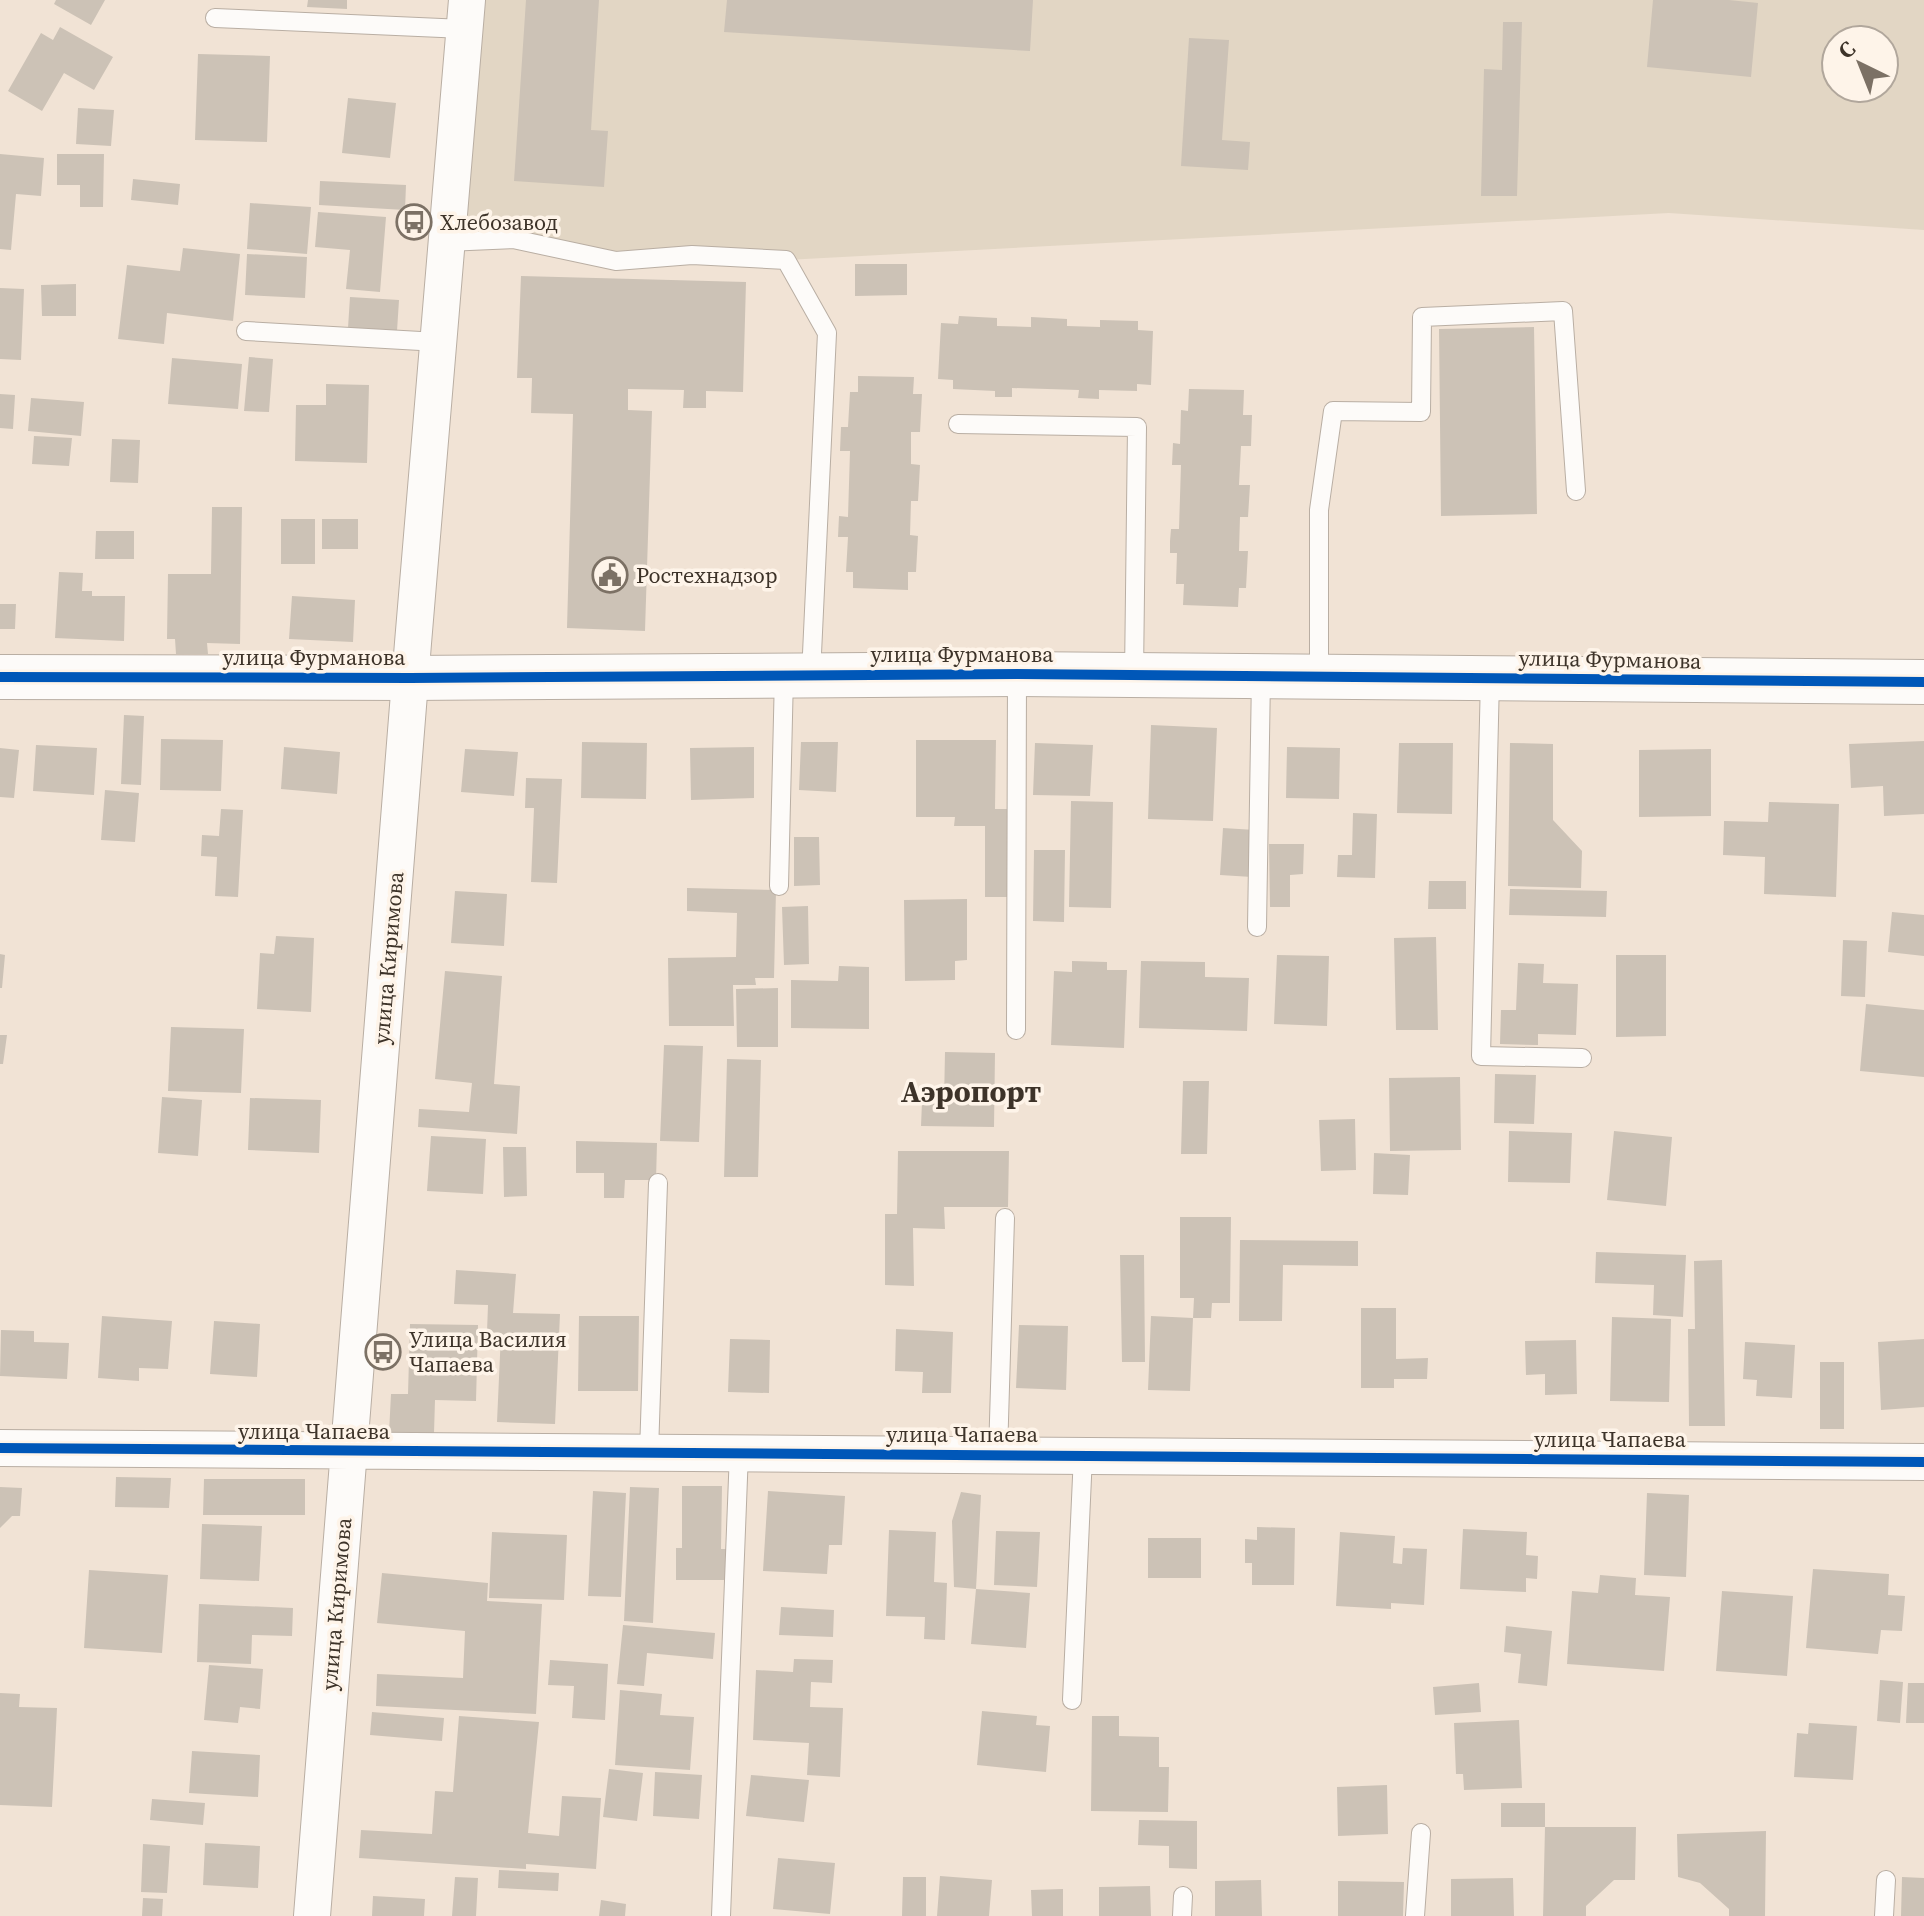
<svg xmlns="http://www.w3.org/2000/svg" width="1924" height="1916" viewBox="0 0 1924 1916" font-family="'Source Serif 4',serif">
	<rect width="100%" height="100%" fill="#f1e3d5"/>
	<path fill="#e2d6c4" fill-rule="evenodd" d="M 467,0 L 1924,0 L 1924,230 L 1669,213 L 786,260 L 616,261 L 513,239 L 446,242 ZM 1836,40 L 1884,40 L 1884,88 L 1836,88 Z"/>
	<path fill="#ccc2b6" d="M 56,0 L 105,0 L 91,25 L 54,4 Z
		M 308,0 L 347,0 L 347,9 L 307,7 Z
		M 526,0 L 599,0 L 591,130 L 608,131 L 604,187 L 514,181 Z
		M 727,0 L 1033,0 L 1030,51 L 724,32 Z
		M 1653,0 L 1729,0 L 1758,3 L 1751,77 L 1647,67 Z
		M 1503,22 L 1522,22 L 1517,196 L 1481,196 L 1484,69 L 1502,70 Z
		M 60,27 L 113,57 L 94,90 L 64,73 L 42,111 L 8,91 L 41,33 L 53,40 Z
		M 1189,38 L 1229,40 L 1222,140 L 1250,142 L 1248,170 L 1181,166 Z
		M 198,54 L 270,56 L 267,142 L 195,140 Z
		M 348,98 L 396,103 L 390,158 L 342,153 Z
		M 78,108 L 114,110 L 111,146 L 76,144 Z
		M 0,154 L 44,158 L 41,196 L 16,194 L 11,250 L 0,249 Z
		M 57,154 L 104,154 L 103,207 L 80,207 L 80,185 L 57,185 Z
		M 133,179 L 180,184 L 178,205 L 131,200 Z
		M 320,181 L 406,185 L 405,210 L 319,205 Z
		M 250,203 L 311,207 L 307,254 L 247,249 Z
		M 318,212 L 386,217 L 380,292 L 346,289 L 350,250 L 315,247 Z
		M 183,248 L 240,254 L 233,321 L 167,313 L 164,344 L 118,339 L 127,265 L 180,271 Z
		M 247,254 L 307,257 L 305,298 L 245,295 Z
		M 855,264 L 907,264 L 907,295 L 855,296 Z
		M 521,276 L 746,282 L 743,392 L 706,391 L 706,408 L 683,408 L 684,390 L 628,389 L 628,410 L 652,411 L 645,631 L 567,628 L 573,414 L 531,413 L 532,378 L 517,378 Z
		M 76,284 L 76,316 L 42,316 L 41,285 Z
		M 0,288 L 24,289 L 21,360 L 0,359 Z
		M 350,297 L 399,300 L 397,331 L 348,328 Z
		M 959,316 L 997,318 L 997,326 L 1031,327 L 1031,317 L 1067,319 L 1067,326 L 1100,327 L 1100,320 L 1138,321 L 1138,330 L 1153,331 L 1151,385 L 1137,384 L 1137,391 L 1099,390 L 1099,399 L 1078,398 L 1079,390 L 1012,388 L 1012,397 L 995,397 L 995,391 L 953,389 L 953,380 L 938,379 L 941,323 L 958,324 Z
		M 1534,327 L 1537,514 L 1441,516 L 1439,329 Z
		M 249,357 L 273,359 L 269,412 L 244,411 Z
		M 172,358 L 242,364 L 238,409 L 168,404 Z
		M 858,376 L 914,377 L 913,394 L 922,394 L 920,432 L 911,432 L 911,464 L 920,465 L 918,501 L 911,501 L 910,535 L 918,536 L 916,572 L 908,572 L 908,590 L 853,588 L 853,572 L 846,572 L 848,537 L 838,537 L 839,516 L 848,517 L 850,451 L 840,451 L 841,427 L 848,427 L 850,392 L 858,392 Z
		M 326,384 L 369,385 L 367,463 L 295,461 L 296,405 L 326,405 Z
		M 1189,389 L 1244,390 L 1243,415 L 1252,415 L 1251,446 L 1241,446 L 1239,485 L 1250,485 L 1248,517 L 1240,517 L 1239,551 L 1248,551 L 1246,588 L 1239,588 L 1238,607 L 1183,605 L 1184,584 L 1176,584 L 1177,553 L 1170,553 L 1170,541 L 1171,529 L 1179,529 L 1181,465 L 1172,465 L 1173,443 L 1180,444 L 1181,410 L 1188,411 Z
		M 0,394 L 15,395 L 13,429 L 0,428 Z
		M 31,398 L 84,402 L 81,436 L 28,431 Z
		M 34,436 L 72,438 L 69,466 L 32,464 Z
		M 112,439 L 140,440 L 138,483 L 110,482 Z
		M 212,507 L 242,507 L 240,644 L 207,643 L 208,654 L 176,654 L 175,639 L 167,639 L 168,574 L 211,574 Z
		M 281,519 L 315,519 L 315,564 L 281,564 Z
		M 322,519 L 358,519 L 358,549 L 322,549 Z
		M 96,531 L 134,531 L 134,559 L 95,559 Z
		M 59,572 L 83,573 L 82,591 L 92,591 L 92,596 L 125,596 L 124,641 L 55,638 Z
		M 292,596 L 355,600 L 353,642 L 289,639 Z
		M 0,604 L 16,604 L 15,629 L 0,629 Z
		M 124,715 L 144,716 L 141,785 L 121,784 Z
		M 1151,725 L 1217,728 L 1213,821 L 1148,819 Z
		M 161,739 L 223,740 L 221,791 L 160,790 Z
		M 916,740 L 996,740 L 995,809 L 1012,809 L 1011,897 L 985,897 L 985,826 L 954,826 L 955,817 L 916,817 Z
		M 1924,741 L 1924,814 L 1884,816 L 1883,786 L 1851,788 L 1849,744 Z
		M 582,742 L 647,743 L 646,799 L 581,798 Z
		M 801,742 L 838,742 L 836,792 L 799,790 Z
		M 1035,743 L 1093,745 L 1090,796 L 1033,795 Z
		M 1399,743 L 1453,743 L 1452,814 L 1397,813 Z
		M 1510,743 L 1553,744 L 1553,820 L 1582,851 L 1581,888 L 1508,886 Z
		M 36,745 L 97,748 L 94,795 L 33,791 Z
		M 284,747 L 340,752 L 337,794 L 281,789 Z
		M 754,747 L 754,798 L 691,800 L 690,748 Z
		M 1287,747 L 1340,748 L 1339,799 L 1286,798 Z
		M 0,748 L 19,750 L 14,798 L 0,797 Z
		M 465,749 L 518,752 L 514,796 L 461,792 Z
		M 1711,749 L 1711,816 L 1639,817 L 1639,750 Z
		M 526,778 L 562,779 L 557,883 L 531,882 L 534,808 L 525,808 Z
		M 105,790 L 139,793 L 135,842 L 101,840 Z
		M 1071,801 L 1113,802 L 1111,908 L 1069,907 Z
		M 1769,802 L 1839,804 L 1836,897 L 1764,894 L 1765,857 L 1723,855 L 1724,821 L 1768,822 Z
		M 221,809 L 243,810 L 238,897 L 215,896 L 217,857 L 201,856 L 202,835 L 219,836 Z
		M 1353,813 L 1377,814 L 1375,878 L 1337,877 L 1338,855 L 1352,855 Z
		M 1223,828 L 1255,830 L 1252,877 L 1220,875 Z
		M 794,837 L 819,837 L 820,885 L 794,886 Z
		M 1269,844 L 1304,844 L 1303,874 L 1290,875 L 1290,907 L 1270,907 Z
		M 1034,850 L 1065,850 L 1064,922 L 1033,921 Z
		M 1429,881 L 1466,881 L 1466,909 L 1428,909 Z
		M 687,888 L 776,890 L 774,978 L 755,978 L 756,985 L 733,985 L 734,1026 L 669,1026 L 668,958 L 736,957 L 737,913 L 687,911 Z
		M 1510,889 L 1607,891 L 1606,917 L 1509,915 Z
		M 455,891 L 507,894 L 504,946 L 451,943 Z
		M 967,899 L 967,960 L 955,961 L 955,980 L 905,981 L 904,900 Z
		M 808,906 L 809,964 L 784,965 L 782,907 Z
		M 1892,912 L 1924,915 L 1924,956 L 1888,952 Z
		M 276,936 L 314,938 L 311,1012 L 257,1009 L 260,953 L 274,954 Z
		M 1436,937 L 1438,1030 L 1396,1030 L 1394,938 Z
		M 1843,940 L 1867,941 L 1865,997 L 1841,996 Z
		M 0,954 L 5,955 L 2,988 L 0,988 Z
		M 1277,955 L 1329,956 L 1327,1026 L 1274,1024 Z
		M 1616,955 L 1666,955 L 1666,1036 L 1616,1037 Z
		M 1072,961 L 1107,962 L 1107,970 L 1127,970 L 1124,1048 L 1051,1045 L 1054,971 L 1072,972 Z
		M 1141,961 L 1205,962 L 1205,977 L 1249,978 L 1247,1031 L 1139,1028 Z
		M 1518,963 L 1544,964 L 1543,983 L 1578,984 L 1576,1035 L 1538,1034 L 1538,1045 L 1500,1044 L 1501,1010 L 1516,1010 Z
		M 839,966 L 869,967 L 869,1029 L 791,1028 L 791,980 L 838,981 Z
		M 445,971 L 502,976 L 494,1084 L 520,1086 L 517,1134 L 418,1127 L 419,1109 L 469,1112 L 472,1083 L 435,1079 Z
		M 778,988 L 778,1047 L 737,1047 L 736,989 Z
		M 1866,1004 L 1924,1010 L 1924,1077 L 1860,1071 Z
		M 171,1027 L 244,1029 L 241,1093 L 168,1091 Z
		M 0,1035 L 7,1035 L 3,1064 L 0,1064 Z
		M 664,1045 L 703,1046 L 699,1142 L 660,1141 Z
		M 945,1052 L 995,1053 L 994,1127 L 921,1126 L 922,1102 L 944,1102 Z
		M 727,1059 L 761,1060 L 758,1177 L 724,1177 Z
		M 1495,1074 L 1536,1075 L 1534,1124 L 1494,1123 Z
		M 1460,1077 L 1461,1150 L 1390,1151 L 1389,1078 Z
		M 1183,1081 L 1209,1081 L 1207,1154 L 1181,1154 Z
		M 162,1097 L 202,1100 L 198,1156 L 158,1153 Z
		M 250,1098 L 321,1100 L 319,1153 L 248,1150 Z
		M 1355,1119 L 1356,1170 L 1321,1171 L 1319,1120 Z
		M 1509,1131 L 1572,1133 L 1570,1183 L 1508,1182 Z
		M 1614,1131 L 1672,1137 L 1666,1206 L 1607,1200 Z
		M 431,1136 L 486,1139 L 483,1194 L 427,1191 Z
		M 576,1141 L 657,1143 L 656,1180 L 625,1180 L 624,1198 L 604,1198 L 604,1173 L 576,1173 Z
		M 503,1147 L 526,1147 L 527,1196 L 504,1197 Z
		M 898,1151 L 1009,1151 L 1008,1207 L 944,1207 L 945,1229 L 913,1228 L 914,1286 L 885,1285 L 885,1214 L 897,1214 Z
		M 1374,1153 L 1410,1155 L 1408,1195 L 1373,1194 Z
		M 1180,1217 L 1231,1217 L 1230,1303 L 1212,1303 L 1211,1318 L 1193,1318 L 1190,1391 L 1148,1390 L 1151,1316 L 1193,1318 L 1194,1298 L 1180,1298 Z
		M 1240,1240 L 1358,1241 L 1358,1266 L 1283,1265 L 1282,1321 L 1239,1321 Z
		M 1596,1252 L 1686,1255 L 1683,1317 L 1653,1315 L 1654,1285 L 1595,1283 Z
		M 1120,1255 L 1144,1255 L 1145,1362 L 1122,1362 Z
		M 1722,1260 L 1725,1426 L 1689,1426 L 1688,1329 L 1695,1329 L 1694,1261 Z
		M 456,1270 L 516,1274 L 513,1313 L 560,1314 L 555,1424 L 497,1422 L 501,1333 L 487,1332 L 488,1305 L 454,1304 Z
		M 1361,1308 L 1396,1308 L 1396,1359 L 1428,1358 L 1427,1379 L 1394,1379 L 1394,1388 L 1361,1388 Z
		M 102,1316 L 172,1321 L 168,1369 L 139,1368 L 139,1381 L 98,1378 Z
		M 579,1316 L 639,1316 L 638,1391 L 578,1391 Z
		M 1612,1317 L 1671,1319 L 1669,1402 L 1610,1401 Z
		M 214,1321 L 260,1324 L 257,1377 L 210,1374 Z
		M 410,1324 L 478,1325 L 476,1401 L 435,1400 L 434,1433 L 389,1433 L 391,1394 L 408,1394 Z
		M 1019,1325 L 1068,1326 L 1066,1390 L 1016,1388 Z
		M 896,1329 L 953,1332 L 951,1393 L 922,1393 L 923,1372 L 895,1371 Z
		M 1,1330 L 34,1331 L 34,1342 L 69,1343 L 67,1379 L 0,1376 Z
		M 730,1339 L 770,1340 L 769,1393 L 728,1392 Z
		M 1924,1339 L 1924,1407 L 1881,1410 L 1878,1342 Z
		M 1576,1340 L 1577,1394 L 1545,1395 L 1545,1374 L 1526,1375 L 1525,1341 Z
		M 1745,1342 L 1795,1345 L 1792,1398 L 1756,1396 L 1757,1380 L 1743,1379 Z
		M 1820,1362 L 1844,1362 L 1844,1429 L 1820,1429 Z
		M 116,1477 L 171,1478 L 169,1508 L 115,1507 Z
		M 204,1479 L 305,1479 L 305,1515 L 203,1515 Z
		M 682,1486 L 722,1486 L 721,1549 L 727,1549 L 726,1580 L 676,1580 L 676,1548 L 682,1548 Z
		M 0,1487 L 22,1488 L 20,1516 L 12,1516 L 0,1528 Z
		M 630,1487 L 659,1488 L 653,1623 L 624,1621 Z
		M 593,1491 L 626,1493 L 621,1597 L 588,1596 Z
		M 768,1491 L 845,1496 L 842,1545 L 829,1545 L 827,1574 L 763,1571 Z
		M 961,1492 L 981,1495 L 976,1589 L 954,1587 L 952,1521 Z
		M 1647,1493 L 1689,1495 L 1686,1577 L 1644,1575 Z
		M 202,1524 L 262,1526 L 259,1581 L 200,1579 Z
		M 1257,1527 L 1295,1528 L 1294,1585 L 1252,1585 L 1252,1563 L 1245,1563 L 1245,1539 L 1257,1540 Z
		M 1463,1529 L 1527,1532 L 1526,1555 L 1538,1556 L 1537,1579 L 1526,1578 L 1526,1592 L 1460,1589 Z
		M 889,1530 L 936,1532 L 934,1582 L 947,1583 L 945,1640 L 924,1639 L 925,1617 L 886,1616 Z
		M 996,1531 L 1040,1532 L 1037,1587 L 994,1585 Z
		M 492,1532 L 567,1535 L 564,1600 L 489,1598 Z
		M 1340,1532 L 1395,1536 L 1393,1563 L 1402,1564 L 1403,1548 L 1427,1549 L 1424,1605 L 1391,1603 L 1391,1609 L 1336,1606 Z
		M 1148,1538 L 1201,1538 L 1201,1578 L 1148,1578 Z
		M 1813,1569 L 1889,1574 L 1888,1595 L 1905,1596 L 1902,1631 L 1881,1630 L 1878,1654 L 1806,1648 Z
		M 89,1570 L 168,1575 L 162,1653 L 84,1648 Z
		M 382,1573 L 488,1583 L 487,1601 L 542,1604 L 536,1714 L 376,1706 L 377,1674 L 463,1678 L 465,1631 L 377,1623 Z
		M 1600,1575 L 1636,1578 L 1635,1595 L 1670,1597 L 1664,1671 L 1567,1664 L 1572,1591 L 1598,1593 Z
		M 976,1589 L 1030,1593 L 1026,1648 L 971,1644 Z
		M 1722,1591 L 1793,1596 L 1787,1676 L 1716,1671 Z
		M 199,1604 L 293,1608 L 292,1636 L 252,1635 L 251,1664 L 197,1662 Z
		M 781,1607 L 834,1610 L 833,1637 L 779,1635 Z
		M 623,1625 L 715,1633 L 713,1659 L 647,1653 L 644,1686 L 617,1684 Z
		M 1506,1626 L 1552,1631 L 1547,1686 L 1518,1683 L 1521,1654 L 1504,1652 Z
		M 794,1659 L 833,1660 L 832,1683 L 811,1682 L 810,1707 L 843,1708 L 840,1777 L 807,1775 L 809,1743 L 753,1740 L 756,1670 L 793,1672 Z
		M 550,1660 L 608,1664 L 605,1720 L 572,1718 L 574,1686 L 548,1685 Z
		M 209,1665 L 263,1669 L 260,1709 L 240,1707 L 238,1723 L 204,1720 Z
		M 1880,1680 L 1903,1682 L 1900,1723 L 1877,1721 Z
		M 1479,1683 L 1481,1712 L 1435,1715 L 1433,1687 Z
		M 1908,1683 L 1924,1683 L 1924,1723 L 1906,1723 Z
		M 620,1690 L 662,1694 L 660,1715 L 694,1717 L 690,1770 L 615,1765 Z
		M 0,1693 L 20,1694 L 19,1707 L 57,1708 L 52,1807 L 0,1805 Z
		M 982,1711 L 1037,1716 L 1036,1725 L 1050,1726 L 1046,1772 L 977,1765 Z
		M 372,1712 L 444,1718 L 442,1741 L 370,1735 Z
		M 459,1716 L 539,1722 L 528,1833 L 559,1836 L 562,1796 L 601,1798 L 596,1869 L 526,1864 L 526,1869 L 359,1858 L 361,1830 L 432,1834 L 435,1791 L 453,1792 Z
		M 1092,1716 L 1119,1716 L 1119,1736 L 1159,1737 L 1159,1767 L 1169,1767 L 1168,1812 L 1091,1811 Z
		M 1519,1720 L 1522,1788 L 1464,1790 L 1463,1774 L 1456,1774 L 1454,1723 Z
		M 1809,1723 L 1857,1726 L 1853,1780 L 1794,1777 L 1797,1733 L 1808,1734 Z
		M 192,1751 L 260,1755 L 258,1797 L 189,1793 Z
		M 609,1769 L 643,1773 L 637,1821 L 603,1817 Z
		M 655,1772 L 702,1775 L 699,1819 L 653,1816 Z
		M 751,1775 L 809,1780 L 804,1822 L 746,1816 Z
		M 1387,1785 L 1388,1834 L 1338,1836 L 1337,1787 Z
		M 152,1799 L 205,1803 L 203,1825 L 150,1820 Z
		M 1501,1803 L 1545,1803 L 1545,1827 L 1501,1827 Z
		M 1139,1820 L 1197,1821 L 1197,1869 L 1169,1868 L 1169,1846 L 1138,1845 Z
		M 1545,1827 L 1636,1827 L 1635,1880 L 1614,1880 L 1586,1906 L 1586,1916 L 1543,1916 Z
		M 1766,1831 L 1765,1916 L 1729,1916 L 1729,1909 L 1700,1883 L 1678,1877 L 1677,1834 Z
		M 205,1843 L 260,1846 L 258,1888 L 203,1885 Z
		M 143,1844 L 170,1846 L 167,1893 L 141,1892 Z
		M 778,1858 L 835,1863 L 830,1914 L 773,1909 Z
		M 499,1870 L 559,1873 L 558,1891 L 498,1888 Z
		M 940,1876 L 992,1880 L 989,1916 L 937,1916 Z
		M 455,1877 L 478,1878 L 476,1916 L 452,1916 Z
		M 903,1877 L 926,1877 L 926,1916 L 902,1916 Z
		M 1902,1877 L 1924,1878 L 1924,1916 L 1901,1916 Z
		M 1513,1878 L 1514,1916 L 1451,1916 L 1451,1879 Z
		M 1261,1880 L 1262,1916 L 1215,1916 L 1215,1881 Z
		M 1338,1881 L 1404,1882 L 1403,1916 L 1338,1916 Z
		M 1150,1886 L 1151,1916 L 1099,1916 L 1099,1887 Z
		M 1063,1889 L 1063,1916 L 1032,1916 L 1031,1890 Z
		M 373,1896 L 425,1899 L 424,1916 L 372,1916 Z
		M 143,1898 L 163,1899 L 162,1916 L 142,1916 Z
		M 601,1900 L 626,1904 L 625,1916 L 599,1916 Z"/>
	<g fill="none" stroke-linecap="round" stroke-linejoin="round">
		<defs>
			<path id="service" d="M 215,18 L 464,29
				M 446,242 L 513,239 L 616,261 L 692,255 L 786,260 L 827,333 L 811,675
				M 246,331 L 438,342
				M 958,424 L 1137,427 L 1134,675
				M 1319,676 L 1319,510 L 1333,411 L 1421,412 L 1422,317 L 1563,311 L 1576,491
				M 1490,678 L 1481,1056 L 1582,1058
				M 779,886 L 784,675
				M 1257,927 L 1261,676
				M 1016,1030 L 1017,674
				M 649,1452 L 658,1183
				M 998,1454 L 1005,1218
				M 1072,1700 L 1083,1455
				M 721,1916 L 739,1452
				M 1182,1916 L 1183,1896
				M 1415,1916 L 1421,1833
				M 1884,1916 L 1886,1880"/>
			<path id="minor" d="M 0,1448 L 1924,1462
				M 312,1916 L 413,643 L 467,0"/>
			<path id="tertiary" d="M 0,677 L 410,678 L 1017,674 L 1924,682"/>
		</defs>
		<use href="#service" stroke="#b9aea3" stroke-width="20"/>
		<use href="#minor" stroke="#b9aea3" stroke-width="38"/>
		<use href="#tertiary" stroke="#b9aea3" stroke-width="46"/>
		<use href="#service" stroke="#fdfbf9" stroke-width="18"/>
		<use href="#minor" stroke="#fdfbf9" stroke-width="36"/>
		<use href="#tertiary" stroke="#fdfbf9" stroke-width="44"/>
		<defs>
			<path id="cycleway" d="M 0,677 L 410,678 L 1017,674 L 1924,682
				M 0,1448 L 1924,1462"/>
		</defs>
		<use href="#cycleway" stroke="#fef4e9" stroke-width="15"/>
		<use href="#cycleway" stroke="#0057b8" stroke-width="10"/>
	</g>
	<defs>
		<symbol id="bus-ring" viewBox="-11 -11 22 22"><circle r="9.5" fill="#fef4e9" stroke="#7c7165" stroke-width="1.5"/><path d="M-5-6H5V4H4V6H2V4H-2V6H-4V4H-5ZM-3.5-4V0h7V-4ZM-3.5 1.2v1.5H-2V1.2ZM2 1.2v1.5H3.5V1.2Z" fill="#7c7165"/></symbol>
		<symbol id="civic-ring" viewBox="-11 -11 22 22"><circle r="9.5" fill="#fef4e9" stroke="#7c7165" stroke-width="1.5"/><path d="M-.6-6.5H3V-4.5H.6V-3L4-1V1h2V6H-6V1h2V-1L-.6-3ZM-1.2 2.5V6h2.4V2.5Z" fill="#7c7165"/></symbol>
	</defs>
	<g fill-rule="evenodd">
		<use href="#bus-ring" x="394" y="202" width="40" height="40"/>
		<use href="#civic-ring" x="590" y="555" width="40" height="40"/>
		<use href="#bus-ring" x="363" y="1332" width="40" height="40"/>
	</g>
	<g text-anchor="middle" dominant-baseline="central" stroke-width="7" stroke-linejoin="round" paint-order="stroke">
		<g font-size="22" fill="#3d3329" stroke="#fef4e9" text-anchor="start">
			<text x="440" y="222">Хлебозавод</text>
			<text x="636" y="575">Ростехнадзор</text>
			<text x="409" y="1339">Улица Василия<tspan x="409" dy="25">Чапаева</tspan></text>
		</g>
		<g font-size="22" fill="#3d3329" stroke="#fef4e9">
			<text x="962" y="654">улица Фурманова</text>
			<text x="314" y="657">улица Фурманова</text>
			<text transform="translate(1610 659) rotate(1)">улица Фурманова</text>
			<text transform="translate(388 958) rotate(-85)">улица Киримова</text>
			<text x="314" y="1431">улица Чапаева</text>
			<text x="962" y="1434">улица Чапаева</text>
			<text x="1610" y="1439">улица Чапаева</text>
			<text transform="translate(336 1604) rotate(-85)">улица Киримова</text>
		</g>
		<g font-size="30" font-weight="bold" fill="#3d3329" stroke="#fef4e9">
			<text x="971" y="1091">Аэропорт</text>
		</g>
	</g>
	<g transform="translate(1860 64) rotate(317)"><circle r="38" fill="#fef4e9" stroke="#b1a79c" stroke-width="2"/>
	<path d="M0-6L14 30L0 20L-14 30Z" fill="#7c7165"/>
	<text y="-12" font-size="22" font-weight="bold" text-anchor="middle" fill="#3d3329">С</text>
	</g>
</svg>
